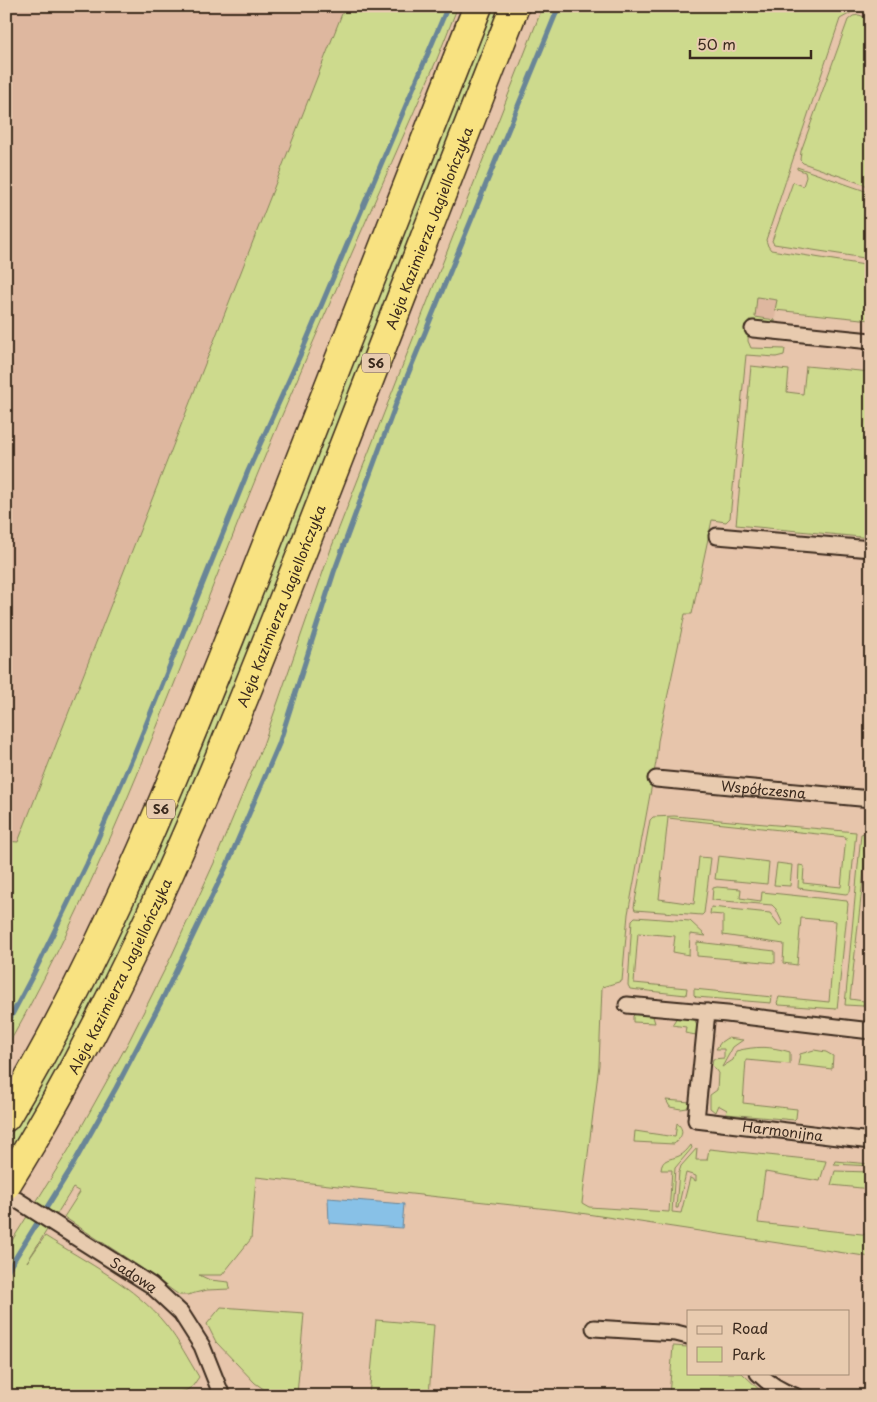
<svg xmlns="http://www.w3.org/2000/svg" width="877" height="1402" viewBox="0 0 877 1402" font-family="'Playpen Sans',sans-serif">
	<rect width="100%" height="100%" fill="#e7c5ab"/>
	<filter id="ink" filterUnits="userSpaceOnUse"><feTurbulence type="fractalNoise" baseFrequency=".02" numOctaves="2"/><feDisplacementMap in="SourceGraphic" scale="10" xChannelSelector="R" yChannelSelector="G"/><feConvolveMatrix kernelMatrix="1 2 1 2 8 2 1 2 1" color-interpolation-filters="sRGB"/></filter>
	<g filter="url(#ink)">
		<path fill="#deb79f" d="M 6,6 L 345,6 L 18,842 L 6,841 Z
			M 757,297 L 777,300 L 775,320 L 755,317 Z"/>
		<path fill="#cdda8d" stroke="#848256" d="M 345,6 L 458,6 L 437,59 C 377,197 315,334 258,473 C 179,667 110,865 6,1049 L 6,841 L 18,842 Z
			M 492,6 L 501,6 L 220,724 L 149,891 L 68,1053 L 6,1160 L 6,1143 C 45,1077 83,1010 116,941 C 179,808 232,670 286,533 C 355,358 424,182 492,6 Z
			M 543,6 L 871,6 L 871,15 L 856,10 L 840,19 L 766,240 L 768,246 L 771,250 L 871,266 L 871,320 L 775,310 L 777,300 L 757,297 L 755,317 L 775,320 L 775,322 L 749,320 L 748,341 L 751,348 L 785,349 L 784,355 L 776,357 L 746,355 L 730,518 L 726,522 L 712,520 L 692,614 L 685,614 L 658,741 L 656,762 L 628,914 L 622,981 L 602,987 L 599,1065 L 582,1203 L 589,1207 L 669,1212 L 672,1170 L 661,1170 C 662,1158 670,1160 679,1156 C 684,1154 688,1149 691,1145 L 692,1148 L 675,1168 L 672,1212 L 681,1213 L 690,1178 L 696,1181 L 696,1176 L 686,1173 L 678,1208 L 676,1208 L 679,1172 L 681,1166 L 697,1148 L 696,1160 L 707,1160 L 709,1149 L 826,1161 L 820,1181 L 765,1172 L 758,1223 L 871,1235 L 871,1257 L 567,1211 L 256,1177 L 251,1239 L 222,1275 L 199,1275 L 210,1280 L 229,1282 L 230,1289 L 207,1290 L 187,1295 L 179,1295 L 140,1267 L 64,1217 L 80,1192 L 73,1188 L 27,1262 L 45,1236 C 86,1262 135,1286 166,1325 C 179,1341 188,1359 199,1377 L 192,1387 L 185,1391 L 156,1396 L 76,1393 L 6,1396 L 6,1250 L 68,1151 L 129,1041 L 172,955 L 214,863 L 263,745 L 332,546 Z
			M 859,15 L 871,19 L 871,187 L 803,163 L 800,160 L 801,151 L 848,20 L 853,16 Z
			M 797,167 L 871,193 L 871,259 L 774,244 L 772,241 L 793,182 L 803,186 L 806,177 L 805,172 L 797,169 Z
			M 751,366 L 789,370 L 787,392 L 803,394 L 806,366 L 871,372 L 871,538 L 736,525 Z
			M 674,816 L 856,832 L 850,892 L 846,894 L 798,888 L 799,865 L 804,866 L 803,883 L 841,887 L 846,837 L 668,818 L 659,899 L 694,904 L 699,857 L 711,858 L 704,913 L 702,915 L 635,910 L 634,907 L 650,820 L 653,817 Z
			M 864,833 L 868,833 L 850,999 L 864,1001 L 863,1006 L 845,1005 L 861,834 Z
			M 718,856 L 769,862 L 767,884 L 715,879 Z
			M 777,863 L 792,865 L 790,886 L 774,885 Z
			M 717,887 L 741,889 L 740,898 L 761,901 L 762,892 L 847,901 L 848,904 L 837,1009 L 779,1005 L 777,1003 L 779,997 L 829,1002 L 836,921 L 801,918 L 797,965 L 783,963 L 784,944 L 723,935 L 723,915 L 710,914 L 711,907 L 770,913 L 780,926 L 783,924 L 776,909 L 772,905 L 712,900 L 713,888 Z
			M 635,917 L 690,921 L 706,936 L 690,934 L 689,955 L 673,952 L 675,936 L 638,933 L 634,983 L 687,988 L 686,995 L 630,989 L 628,985 L 632,920 Z
			M 697,942 L 775,951 L 775,963 L 697,956 Z
			M 694,989 L 772,997 L 771,1003 L 696,997 L 694,995 Z
			M 637,1012 L 652,1013 L 655,1023 L 633,1022 L 633,1016 Z
			M 677,1017 L 694,1018 L 697,1025 L 696,1035 L 685,1033 L 686,1027 L 672,1025 Z
			M 727,1038 L 743,1040 L 733,1047 L 722,1067 L 733,1060 L 736,1051 C 756,1046 770,1046 790,1052 L 790,1064 L 746,1060 L 743,1103 L 797,1109 L 796,1118 L 794,1120 L 726,1114 L 727,1110 L 718,1105 L 715,1112 L 710,1108 L 710,1095 L 717,1090 L 718,1073 L 712,1065 L 713,1059 L 724,1058 L 724,1049 L 716,1049 L 721,1042 Z
			M 814,1050 L 826,1052 L 833,1056 L 832,1069 L 798,1065 L 800,1054 Z
			M 666,1100 L 690,1102 L 687,1108 L 681,1109 L 670,1107 Z
			M 677,1123 C 686,1131 681,1138 674,1144 L 634,1142 L 635,1131 L 675,1137 Z
			M 835,1161 L 871,1164 L 871,1166 L 834,1164 Z
			M 835,1171 L 871,1172 L 871,1189 L 831,1185 Z
			M 221,1307 L 304,1313 L 297,1395 L 265,1390 L 255,1383 L 216,1342 L 207,1324 Z
			M 376,1320 L 434,1325 L 429,1396 L 369,1396 Z
			M 673,1346 L 688,1347 L 688,1373 L 742,1373 L 766,1396 L 669,1396 Z"/>
		<path fill="#88c1e7" stroke="#698597" d="M 328,1198 L 404,1204 L 402,1228 L 329,1223 Z"/>
		<g fill="none" stroke-linecap="round" stroke-linejoin="round">
			<path stroke="#698597" stroke-width="5" d="M 6,1026 L 34,973 L 87,864 L 135,752 L 248,471 L 302,351 L 448,6
				M 6,1273 L 70,1170 L 116,1088 L 161,1002 L 227,865 L 279,744 L 334,572 L 397,401 L 559,6"/>
			<defs>
				<g id="street">
					<path d="M 753,329 L 871,341"/>
					<path d="M 717,536 L 871,549"/>
					<path id="s1" d="M 656,779 L 871,799"/>
					<path d="M 627,1005 L 727,1014 L 871,1031"/>
					<path id="s2" d="M 707,1012 L 696,1120 L 871,1141"/>
					<path id="s3" d="M 6,1193 L 151,1285 L 181,1313 L 202,1346 L 222,1396"/>
					<path d="M 594,1328 L 676,1333 L 688,1336"/>
					<path d="M 758,1373 C 769,1384 780,1391 795,1396"/>
				</g>
				<g id="highway">
					<path d="M 6,1117 C 108,946 181,762 254,577 C 329,387 402,196 478,6"/>
					<path id="s4" d="M 6,1185 C 129,988 214,775 299,560 C 371,375 443,191 515,6"/>
				</g>
			</defs>
			<use href="#street" stroke="#3b2a1e" stroke-width="19"/>
			<use href="#highway" stroke="#3b2a1e" stroke-width="31"/>
			<use href="#street" stroke="#e8cbaf" stroke-width="15"/>
			<use href="#highway" stroke="#f8e281" stroke-width="28"/>
		</g>
	</g>
	<g text-anchor="middle" dominant-baseline="central" stroke-width="4" stroke-linejoin="round" paint-order="stroke">
		<g fill="#e8cbaf" stroke="#6f5a4a" stroke-width="1">
			<rect x="362" y="353.5" width="28" height="19" rx="4"/>
			<rect x="147" y="799.5" width="28" height="19" rx="4"/>
		</g>
		<g font-size="12" font-weight="bold" fill="#3b2a1e">
			<text x="376" y="363">S6</text>
			<text x="161" y="809">S6</text>
		</g>
		<g font-size="14" fill="#3b2a1e" stroke="#e8cbaf">
			<text stroke="none"><textPath href="#s4" startOffset="1048">Aleja Kazimierza Jagiellończyka</textPath></text>
			<text stroke="none"><textPath href="#s4" startOffset="642">Aleja Kazimierza Jagiellończyka</textPath></text>
			<text stroke="none"><textPath href="#s1" startOffset="108">Współczesna</textPath></text>
			<text stroke="none"><textPath href="#s4" startOffset="238">Aleja Kazimierza Jagiellończyka</textPath></text>
			<text stroke="none"><textPath href="#s2" startOffset="196">Harmonijna</textPath></text>
			<text stroke="none"><textPath href="#s3" startOffset="152">Sadowa</textPath></text>
		</g>
	</g>
	<rect width="877" height="1402" fill="none" stroke="#e8cbaf" stroke-width="25"/>
	<rect x="12" y="12" width="852" height="1377" fill="none" stroke="#3b2a1e" stroke-width="2" filter="url(#ink)"/>
	<rect x="687" y="1310" width="162" height="65" fill="#e8cbaf" stroke="#a38b75"/>
	<rect x="697" y="1326" width="25" height="8" fill="#e8cbaf" stroke="#a38b75"/>
	<text x="732" y="1334" font-size="15" fill="#3b2a1e">Road</text>
	<rect x="697" y="1347" width="25" height="15" fill="#cdda8d" stroke="#a38b75"/>
	<text x="732" y="1360" font-size="15" fill="#3b2a1e">Park</text>
	<path d="M690 50v8h121v-8" fill="none" stroke="#3b2a1e" stroke-width="2.5"/>
	<text x="697" y="50" font-size="15" fill="#3b2a1e" stroke="#e8cbaf" stroke-width="4" paint-order="stroke">50 m</text>
</svg>
